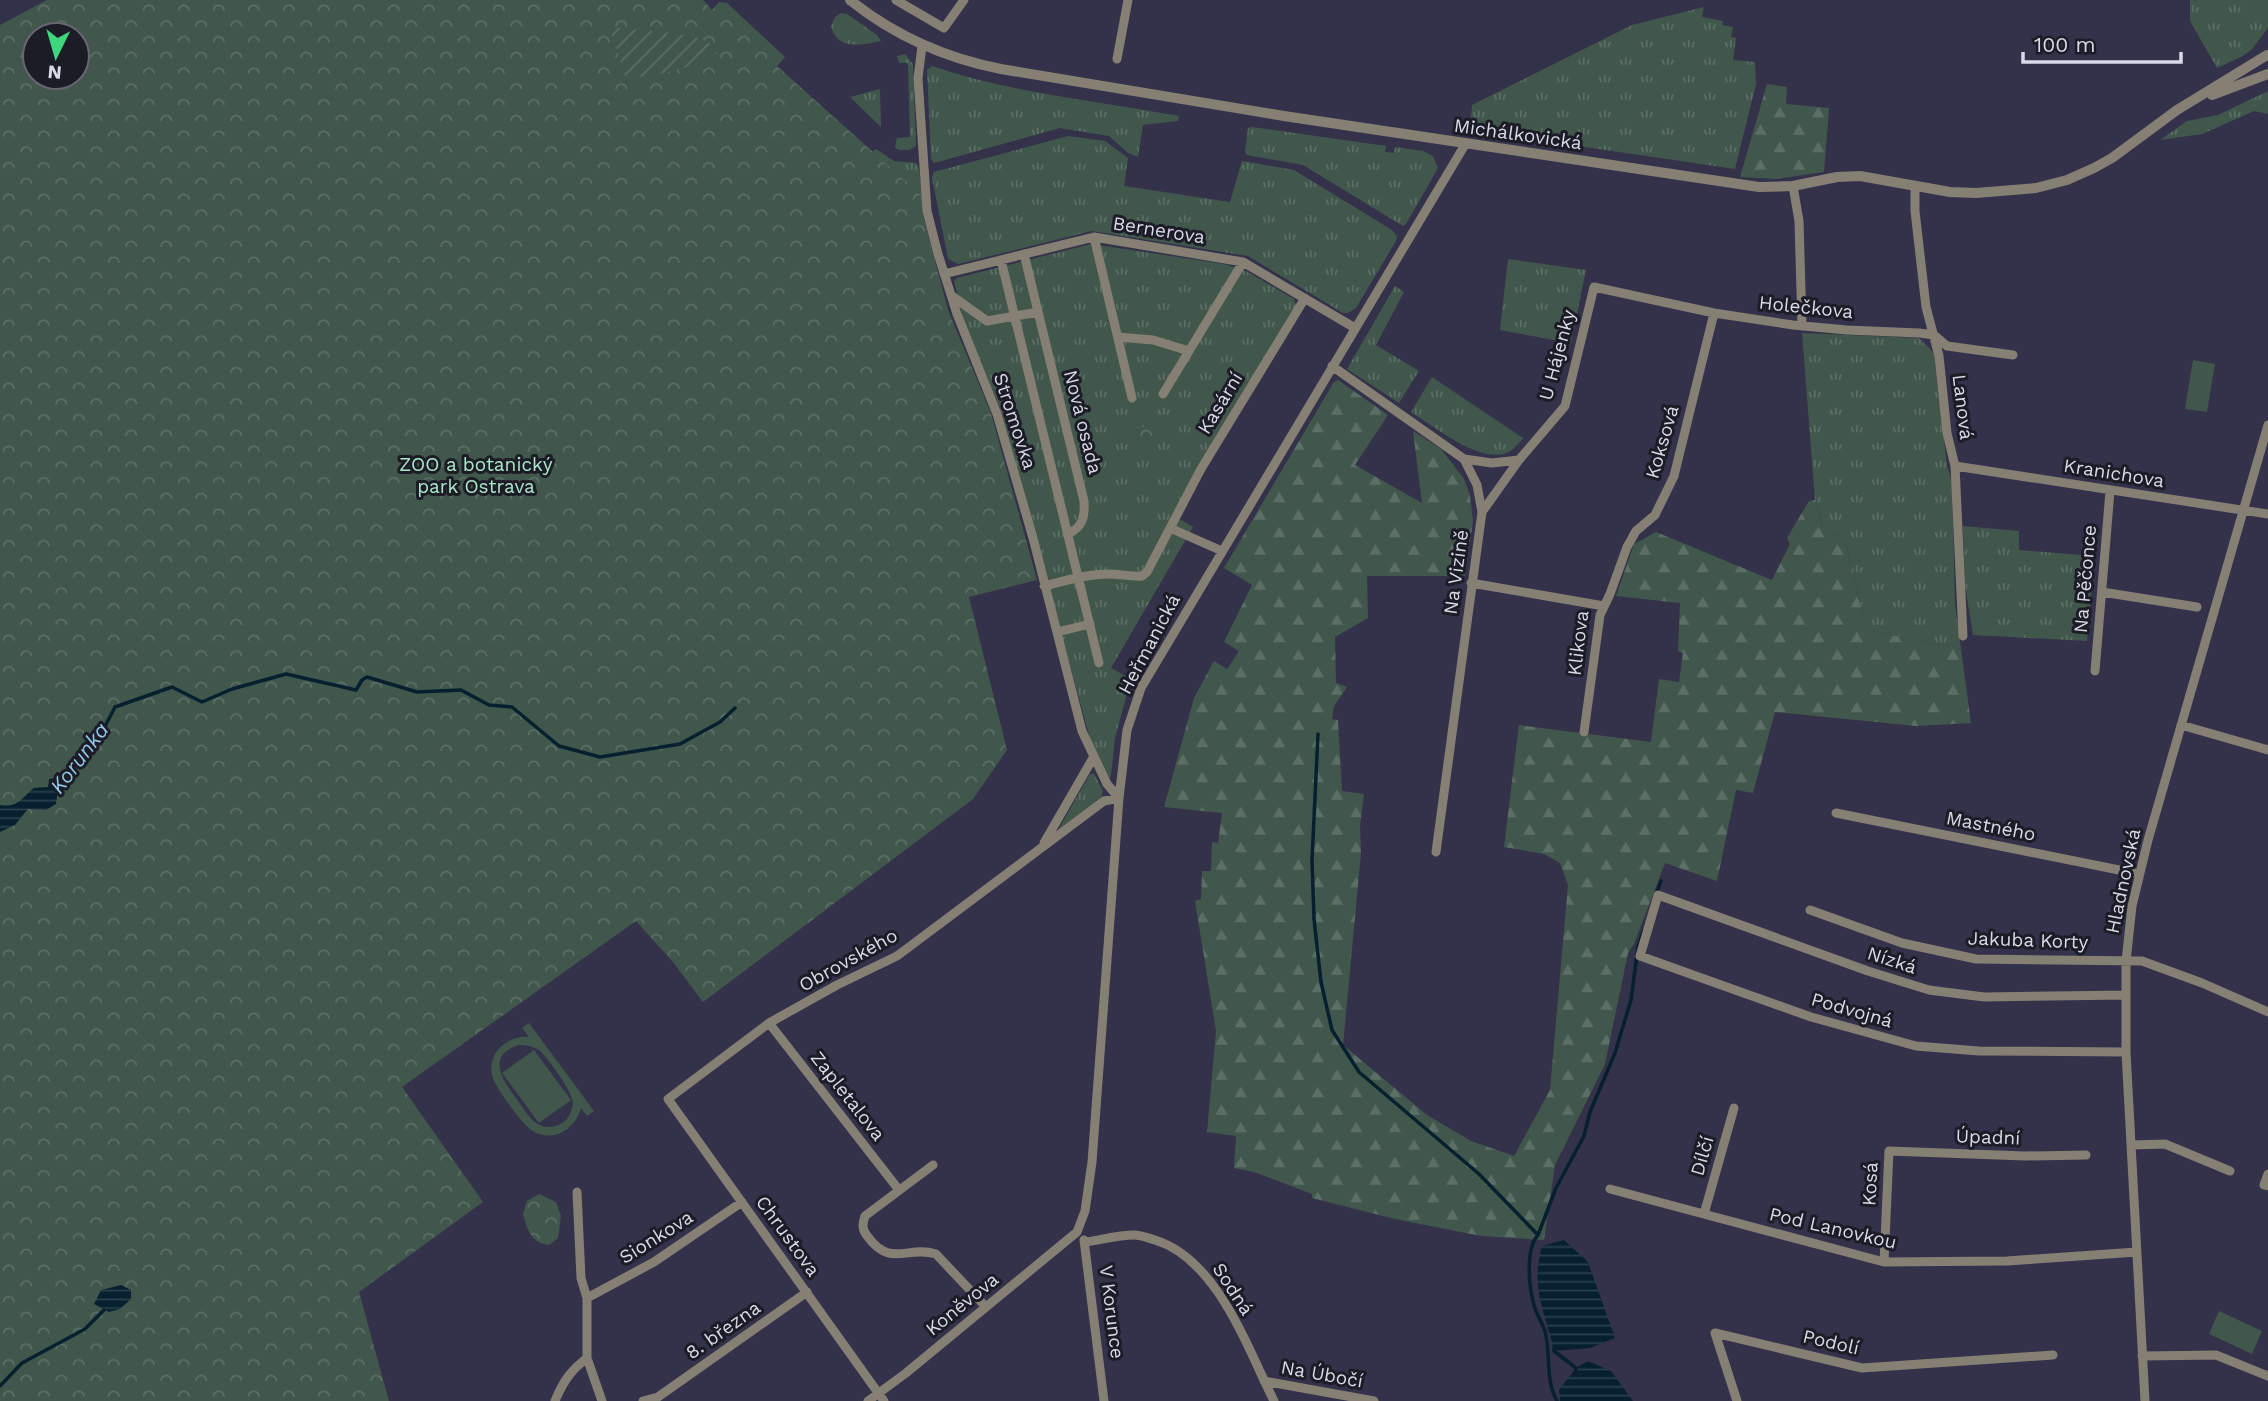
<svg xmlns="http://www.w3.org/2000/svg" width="2268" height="1401" viewBox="0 0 2268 1401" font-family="'Work Sans',sans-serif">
	<defs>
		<pattern id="grass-tufts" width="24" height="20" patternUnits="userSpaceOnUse" patternTransform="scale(1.75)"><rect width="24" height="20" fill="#41574c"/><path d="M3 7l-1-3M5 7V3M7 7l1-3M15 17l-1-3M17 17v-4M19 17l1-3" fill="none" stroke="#5c6f66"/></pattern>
		<pattern id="forest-firs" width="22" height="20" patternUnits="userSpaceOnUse" patternTransform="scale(1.75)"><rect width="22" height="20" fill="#41574c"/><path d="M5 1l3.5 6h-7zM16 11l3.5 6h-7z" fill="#5c6f66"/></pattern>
		<pattern id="park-crowns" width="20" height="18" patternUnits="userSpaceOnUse" patternTransform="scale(1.75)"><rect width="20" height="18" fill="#41574c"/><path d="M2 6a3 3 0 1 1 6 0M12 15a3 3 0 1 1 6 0" fill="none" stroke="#5c6f66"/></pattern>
		<pattern id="garden-furrows" width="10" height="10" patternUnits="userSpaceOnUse" patternTransform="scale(1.75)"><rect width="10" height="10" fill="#41574c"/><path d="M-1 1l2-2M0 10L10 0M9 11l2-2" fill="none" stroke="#5c6f66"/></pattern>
		<pattern id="water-rules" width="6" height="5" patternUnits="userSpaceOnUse" patternTransform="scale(1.75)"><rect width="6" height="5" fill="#06202f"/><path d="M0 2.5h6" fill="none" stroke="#2a404d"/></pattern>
	</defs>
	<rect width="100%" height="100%" fill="#33324a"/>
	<path fill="url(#grass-tufts)" d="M 2190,0 L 2268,0 L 2268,28 L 2252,49 L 2243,56 L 2217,68 L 2190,21 Z
		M 1704,7 L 1702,17 L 1723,21 L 1722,25 L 1733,27 L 1731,37 L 1736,38 L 1733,60 L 1755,62 L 1756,84 L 1735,169 L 1470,130 L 1472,105 L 1632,25 Z
		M 841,13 L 847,14 L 877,35 L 881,41 C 862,45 837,51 831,26 L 835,17 Z
		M 905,54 L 913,64 L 916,146 L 909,150 L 899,150 L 895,147 L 897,138 L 910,137 L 908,63 L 899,63 L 897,56 Z
		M 932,66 C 1011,93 1096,101 1179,116 L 1178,121 L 1143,125 L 1138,157 L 1128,153 L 1109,136 L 1060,128 L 934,163 L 931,159 L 927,70 Z
		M 880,89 L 881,127 L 850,97 Z
		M 2268,91 L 2268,114 L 2254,111 L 2202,134 L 2160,140 L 2187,121 L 2218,115 Z
		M 1252,127 L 1386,146 L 1385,152 L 1394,153 L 1395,147 L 1423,151 L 1433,156 L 1438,168 L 1406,224 L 1403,226 L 1303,165 L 1247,155 L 1245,152 L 1248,128 Z
		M 1068,136 L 1105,141 L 1128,158 L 1124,186 L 1230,202 L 1242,161 L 1294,170 L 1392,230 L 1397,236 L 1396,241 L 1356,308 L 1348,313 L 1343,313 L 1248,256 L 1092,231 L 958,264 L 948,259 L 932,177 L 934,172 Z
		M 876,149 L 894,161 L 916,163 L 919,169 L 922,196 L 872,152 Z
		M 1091,244 L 1224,264 L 1246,271 L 1294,299 L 1296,305 L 1173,515 L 1193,527 L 1111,668 L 1131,679 L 1115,738 L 1111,775 L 1109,779 L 1092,746 L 1000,408 L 964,323 L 954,281 L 957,278 Z
		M 1508,259 L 1586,270 L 1571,343 L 1500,330 Z
		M 1395,286 L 1404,292 L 1376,345 L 1419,371 L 1399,403 L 1347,369 Z
		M 1802,333 L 1919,338 L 1934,353 L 1947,466 L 1952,482 L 1955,605 L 1961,649 L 1866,630 L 1845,538 L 1823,528 L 1815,500 Z
		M 1432,377 L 1523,438 L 1524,438 C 1520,441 1516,447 1512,450 C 1485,469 1434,426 1411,412 Z
		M 1963,526 L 2019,531 L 2019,550 L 2094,556 L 2087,641 L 1973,635 L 1965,585 Z
		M 1090,774 L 1094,774 L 1103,791 L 1100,800 L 1058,830 Z"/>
	<path fill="url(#forest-firs)" d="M 1767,84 L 1787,87 L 1786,104 L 1829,108 L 1824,172 L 1776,179 L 1740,177 Z
		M 1338,380 L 1388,415 L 1355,465 L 1422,503 L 1413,431 L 1441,449 L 1464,479 L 1470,495 L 1473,521 L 1465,576 L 1367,576 L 1368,618 L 1335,637 L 1336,683 L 1347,687 L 1334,706 L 1332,719 L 1338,720 L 1342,791 L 1364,794 L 1360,826 L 1361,853 L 1343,1045 L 1427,1115 L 1471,1141 L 1514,1156 L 1550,1090 L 1568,885 L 1560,863 L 1544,854 L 1504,847 L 1519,725 L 1651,742 L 1659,679 L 1679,682 L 1683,653 L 1678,651 L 1680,603 L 1616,596 L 1634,544 L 1656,532 L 1772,580 L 1790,544 L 1787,538 L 1809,501 L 1815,500 L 1823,528 L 1845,538 L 1866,630 L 1961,649 L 1971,723 L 1916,726 L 1775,712 L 1753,793 L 1736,790 L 1717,881 L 1665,863 L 1634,944 L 1628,953 L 1605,1064 L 1555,1165 L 1544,1240 L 1481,1236 L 1395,1219 L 1312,1198 L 1312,1194 L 1254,1172 L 1234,1168 L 1236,1136 L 1207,1132 L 1216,1031 L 1195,901 L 1201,899 L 1202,871 L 1211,871 L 1212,842 L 1218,843 L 1222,813 L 1164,807 L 1194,698 L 1214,661 L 1227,669 L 1239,651 L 1224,642 L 1252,585 L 1224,568 L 1334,382 Z"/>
	<path fill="url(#park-crowns)" fill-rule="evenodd" d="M 47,0 L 703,0 L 712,10 L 719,2 L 727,3 L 785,57 L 777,66 L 922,196 L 923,215 L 948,310 L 991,413 L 1037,580 L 969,597 L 1007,750 L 973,799 L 703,1002 L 673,962 L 636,921 L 402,1087 L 483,1202 L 359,1292 L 389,1401 L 0,1401 L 0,25 ZM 35,35 L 77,35 L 77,77 L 35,77 Z
		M 1155,425 L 1163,430 L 1164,440 L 1155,443 L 1155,453 L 1146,456 L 1136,450 L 1135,440 L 1129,437 L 1129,430 C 1138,426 1145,428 1155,425 Z
		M 539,1194 L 556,1202 L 561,1216 L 558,1238 L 549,1245 C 531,1243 527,1229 523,1214 L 527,1201 Z"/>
	<path fill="url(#garden-furrows)" d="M 610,27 C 635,30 685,32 706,41 C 711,43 714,48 717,53 C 689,71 658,74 626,79 Z"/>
	<path fill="#41574c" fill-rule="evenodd" d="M 2193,360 L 2215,364 L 2207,412 L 2185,409 Z
		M 529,1023 L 594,1111 L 587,1116 L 581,1108 C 575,1130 552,1144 531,1130 C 522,1124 496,1088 493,1078 C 485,1054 507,1035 529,1037 L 522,1028 ZM 519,1045 C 526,1045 534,1046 540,1051 C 548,1058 567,1085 571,1096 C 575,1104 571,1115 565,1121 C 558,1127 548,1129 540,1125 C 530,1121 524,1109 518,1101 C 504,1082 484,1056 519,1045 Z
		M 534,1050 L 571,1100 L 539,1123 L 502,1073 Z
		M 2219,1311 L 2262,1331 L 2252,1354 L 2209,1334 Z"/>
	<path fill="url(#water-rules)" d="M 55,778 L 64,783 L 65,789 L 57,796 L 56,804 L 46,810 L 28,809 L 15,825 L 0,832 L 0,805 C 19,808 22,797 34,788 L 48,787 L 49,779 Z
		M 1564,1240 L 1588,1262 L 1615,1338 L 1590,1348 L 1554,1351 C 1545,1311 1530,1288 1542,1246 Z
		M 121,1285 L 131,1290 L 131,1299 L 120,1309 L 109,1312 L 94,1304 L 101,1290 Z
		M 1588,1361 L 1611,1371 L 1633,1401 L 1560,1401 L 1559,1390 L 1576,1368 Z"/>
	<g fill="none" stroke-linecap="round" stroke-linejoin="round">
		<path stroke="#06202f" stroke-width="3.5" d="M 1318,734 L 1312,860 L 1314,919 L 1321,982 L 1332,1030 L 1359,1072 L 1479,1174 L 1538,1235 C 1525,1249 1529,1288 1534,1305 C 1536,1314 1542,1322 1545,1331 C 1551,1354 1545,1380 1557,1401
			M 60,782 L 99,738 L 115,707 L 172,687 L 202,702 L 232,689 L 286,674 L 356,690 L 362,680 L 367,677 L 417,692 L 461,690 L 489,705 L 512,707 L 559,746 L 600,757 L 680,744 L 720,722 L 735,708
			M 1656,895 L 1661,881
			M 1538,1235 L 1556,1188 L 1584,1136 L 1590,1112 L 1615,1053 L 1631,1000 L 1638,947 L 1643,932
			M 1554,1347 L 1554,1351 L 1576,1368 L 1576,1371
			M 0,1386 L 22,1363 L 85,1329 L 104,1310"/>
		<path stroke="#857f74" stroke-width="9" d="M 896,0 L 944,28 L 964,0
			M 1117,59 L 1128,0
			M 1793,186 L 1799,221 L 1802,326
			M 1915,186 L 1915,211 L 1926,307 L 1939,356 L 1947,433 L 1955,466 L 1963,636
			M 1094,237 L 1132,398
			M 1024,254 L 1084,501 C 1085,517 1083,527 1068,534
			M 1001,260 L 1099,663
			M 944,274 L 1094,237 L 1243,262 L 1355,328
			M 952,296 L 987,321 L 1038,312
			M 1118,337 L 1153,340 L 1189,351
			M 1332,366 L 1464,459 L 1477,485 L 1482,512 L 1436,852
			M 1163,394 L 1243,262
			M 1464,459 L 1492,463 L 1519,460 L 1565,406 L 1594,287 L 1714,313 L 1793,325 L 1847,330 L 1919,333 L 1934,335 L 1947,346 L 2013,355
			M 1955,466 L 2268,514
			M 1482,512 L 1519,460
			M 1170,528 L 1222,551
			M 1471,583 L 1604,606
			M 1044,586 C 1065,581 1087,574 1109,574 C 1121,574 1131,577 1142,576 L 1147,572 L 1201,469 L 1305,298
			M 2102,592 L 2197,607
			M 1057,632 L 1090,624
			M 2095,671 L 2110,491
			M 2181,725 L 2268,750
			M 1584,732 L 1600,615 L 1610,594 L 1627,547 L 1636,531 L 1655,515 L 1674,476 L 1714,313
			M 1836,813 L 2139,874
			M 1044,843 L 1093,758
			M 1810,910 L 1902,943 L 1976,959 L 2142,961 L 2202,983 L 2268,1012
			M 2126,995 L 1984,997 L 1929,990 L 1868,971 L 1658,895 L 1640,956 L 1811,1017 L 1916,1046 L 1979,1051 L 2126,1052
			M 769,1023 L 899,1190
			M 2131,1145 L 2165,1144 L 2230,1171
			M 933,1165 L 865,1216 C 862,1225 862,1230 868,1237 C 891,1268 908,1245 936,1254 L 986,1307
			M 2268,1174 L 2264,1185 L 2268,1186
			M 1610,1189 L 1884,1262 L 2007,1261 L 2137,1252
			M 577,1192 L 581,1278 L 587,1298 L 587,1358 L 602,1401
			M 1704,1214 L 1734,1108
			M 1084,1240 L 1104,1401
			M 1086,1242 C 1101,1240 1118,1235 1134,1235 C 1141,1235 1148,1238 1155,1240 C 1217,1259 1247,1347 1274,1401
			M 1884,1262 L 1889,1151 L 2025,1156 L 2086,1155
			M 587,1298 L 654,1262 L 742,1202
			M 2142,1356 L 2216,1355 L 2268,1376
			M 1264,1381 L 1374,1401
			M 555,1401 C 563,1382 570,1371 587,1358
			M 643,1401 L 658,1397 L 807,1292
			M 868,1401 L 906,1373 L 1077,1232 L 1085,1211 L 1092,1162 L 1119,798 L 1127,730 L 1141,688 L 1466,143
			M 884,1401 L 668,1099 L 769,1023 L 837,985 L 897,956 L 1104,801 L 1119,798 L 1107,784 L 1082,731 L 1033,538 L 997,414 L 957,314 L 938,254 L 927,211 L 918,78 L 922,46
			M 1737,1401 L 1715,1333 L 1862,1368 L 2053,1355
			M 2145,1401 L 2126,1052 L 2126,961 L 2132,906 L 2148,840 L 2268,425"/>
		<path stroke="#857f74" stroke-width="10" d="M 850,0 C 895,36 945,58 1001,69 L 1284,116 L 1759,187 L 1793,186 L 1837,177 L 1860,176 L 1950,192 L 1976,193 L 2036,188 L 2067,180 L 2094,168 L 2112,158 L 2177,110 L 2267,55
			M 2212,95 L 2268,74"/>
	</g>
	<g text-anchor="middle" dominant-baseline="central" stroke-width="6" stroke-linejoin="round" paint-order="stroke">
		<g font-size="19" fill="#d9d9e8" stroke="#1c1c27">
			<text transform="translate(1518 134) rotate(8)">Michálkovická</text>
			<text transform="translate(1159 230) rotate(9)">Bernerova</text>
			<text transform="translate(1806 307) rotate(6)">Holečkova</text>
			<text transform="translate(1557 355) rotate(-75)">U Hájenky</text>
			<text transform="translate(1220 403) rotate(-59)">Kasární</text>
			<text transform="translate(1963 407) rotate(83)">Lanová</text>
			<text transform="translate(1015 421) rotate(72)">Stromovka</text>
			<text transform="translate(1083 422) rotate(76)">Nová osada</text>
			<text transform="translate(1662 442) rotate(-74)">Koksová</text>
			<text transform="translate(2114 473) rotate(9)">Kranichova</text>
			<text transform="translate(1456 572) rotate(-82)">Na Vizině</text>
			<text transform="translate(2085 579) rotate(-85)">Na Pěčonce</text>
			<text transform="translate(1578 643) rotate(-83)">Klikova</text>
			<text transform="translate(1149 644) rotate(-62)">Heřmanická</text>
			<text transform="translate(1991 826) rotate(11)">Mastného</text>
			<text transform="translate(2123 881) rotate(-78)">Hladnovská</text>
			<text transform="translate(2028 940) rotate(2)">Jakuba Korty</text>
			<text transform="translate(848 960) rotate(-29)">Obrovského</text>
			<text transform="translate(1892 960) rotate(18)">Nízká</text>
			<text transform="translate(1852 1010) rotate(16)">Podvojná</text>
			<text transform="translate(848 1096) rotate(52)">Zapletalova</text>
			<text transform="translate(1988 1137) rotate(2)">Úpadní</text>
			<text transform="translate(1702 1156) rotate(-74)">Dílčí</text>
			<text transform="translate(1870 1184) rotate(-87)">Kosá</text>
			<text transform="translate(1833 1228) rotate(13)">Pod Lanovkou</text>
			<text transform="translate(788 1236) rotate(54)">Chrustova</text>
			<text transform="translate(656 1237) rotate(-32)">Sionkova</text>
			<text transform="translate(1233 1289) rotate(57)">Sodná</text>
			<text transform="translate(962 1304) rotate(-39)">Koněvova</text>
			<text transform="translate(1112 1312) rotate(83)">V Korunce</text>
			<text transform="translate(723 1330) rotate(-35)">8. března</text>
			<text transform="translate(1831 1342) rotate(13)">Podolí</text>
			<text transform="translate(1322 1374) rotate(10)">Na Úbočí</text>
		</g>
		<g font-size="19" fill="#abe6c9" stroke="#1c1c27">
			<text x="476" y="464">ZOO a botanický<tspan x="476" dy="22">park Ostrava</tspan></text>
		</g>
		<g font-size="21" font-style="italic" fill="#93c7e9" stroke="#1c1c27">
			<text transform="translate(79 758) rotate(-53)">Korunka</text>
		</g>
	</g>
	<g transform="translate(56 56) rotate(185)"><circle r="33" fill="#1c1c27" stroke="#686874" stroke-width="2"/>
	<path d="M0-5L12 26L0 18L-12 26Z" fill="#3fd77d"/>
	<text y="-10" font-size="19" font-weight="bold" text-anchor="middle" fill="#d9d9e8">N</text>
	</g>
	<path d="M2023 52v10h158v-10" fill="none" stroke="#d9d9e8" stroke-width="3.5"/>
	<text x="2034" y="52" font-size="21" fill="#d9d9e8" stroke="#1c1c27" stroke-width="5" paint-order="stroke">100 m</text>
</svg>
